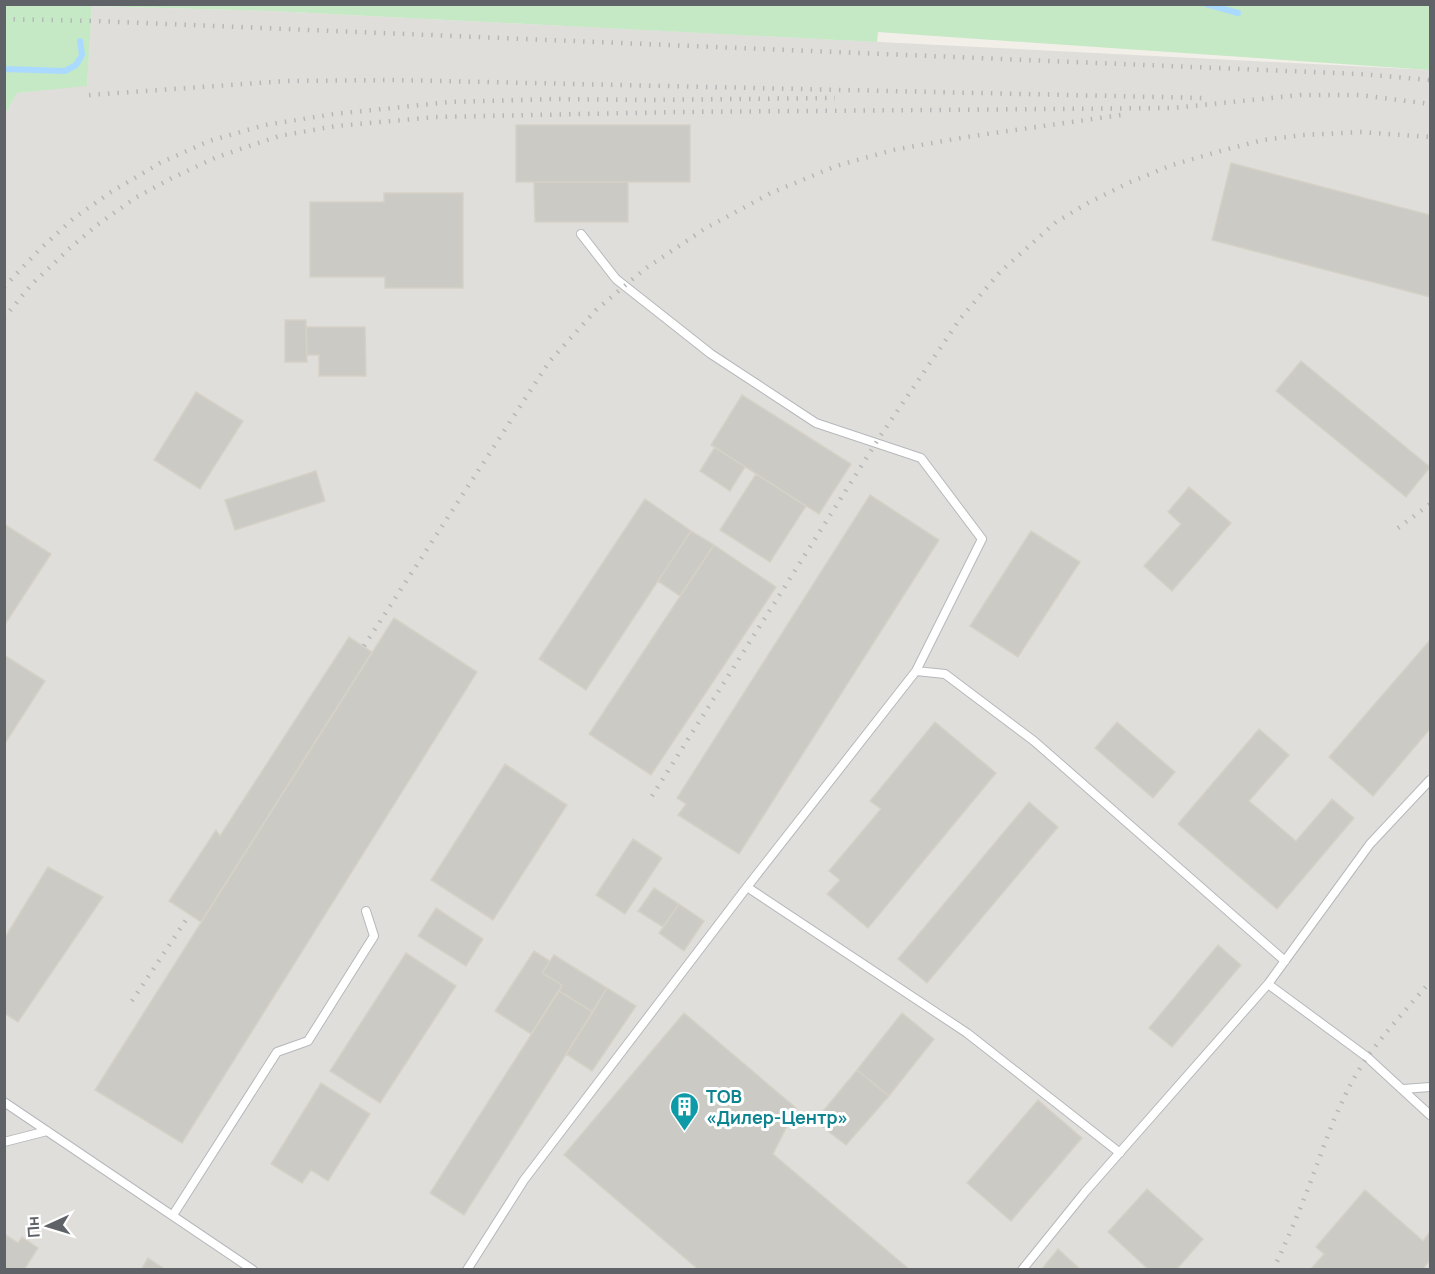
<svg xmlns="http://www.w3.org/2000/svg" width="1435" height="1274" viewBox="0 0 1435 1274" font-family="Manrope,sans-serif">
	<rect width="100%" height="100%" fill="#f1efe8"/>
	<path fill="#e0deda" d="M 92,6 L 272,11 L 1430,70 L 1430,1269 L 5,1270 L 5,114 L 17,93 L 87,85 Z"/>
	<path fill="#c5e8c5" d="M 5,4 L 1430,4 L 1430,70 L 878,32 L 877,42 L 272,11 L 92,6 L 87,86 L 17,93 L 5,114 Z"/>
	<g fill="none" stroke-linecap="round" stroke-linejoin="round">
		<path stroke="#aadaff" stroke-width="6" d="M 1206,4 L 1238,13
			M 4,69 L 65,71 L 76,65 L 82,55 L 80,41"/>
	</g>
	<path fill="#cccac5" stroke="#d6d1c6" stroke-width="1.5" d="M 516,125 L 690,125 L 690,182 L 516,182 Z
		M 1231,163 L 1430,215 L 1430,297 L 1212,240 Z
		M 534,182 L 628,182 L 628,222 L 535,222 Z
		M 384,193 L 463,193 L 463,288 L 385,288 L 385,277 L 310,277 L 310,202 L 384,202 Z
		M 285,320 L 306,320 L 307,362 L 285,362 Z
		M 306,327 L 365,327 L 366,376 L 319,376 L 319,355 L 307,355 Z
		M 1301,361 L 1430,467 L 1406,497 L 1276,391 Z
		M 196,392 L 243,421 L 200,489 L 154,460 Z
		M 742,395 L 851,464 L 819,514 L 711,445 Z
		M 715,447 L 745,467 L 730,491 L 700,471 Z
		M 316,471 L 325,501 L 235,530 L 225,500 Z
		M 756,474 L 806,506 L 770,562 L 720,530 Z
		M 1189,487 L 1231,523 L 1172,591 L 1144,566 L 1181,524 L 1168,512 Z
		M 870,495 L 939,540 L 739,854 L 678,815 L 686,804 L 677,798 Z
		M 645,499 L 691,531 L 586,690 L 539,659 Z
		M 4,524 L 51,554 L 4,626 Z
		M 691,531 L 714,545 L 680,596 L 658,581 Z
		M 1031,531 L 1080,562 L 1018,657 L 970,626 Z
		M 714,545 L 776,587 L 651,775 L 589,734 Z
		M 394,618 L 477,672 L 182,1143 L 95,1090 Z
		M 349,637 L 372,652 L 201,922 L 169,901 L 216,830 L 220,836 Z
		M 1430,640 L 1430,729 L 1373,796 L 1329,757 Z
		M 4,655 L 45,681 L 4,745 Z
		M 935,722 L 996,773 L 868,928 L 827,894 L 840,880 L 829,871 L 881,809 L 870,801 Z
		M 1117,722 L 1175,772 L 1153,798 L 1095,748 Z
		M 1259,729 L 1289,755 L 1249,801 L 1296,841 L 1332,799 L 1354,818 L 1277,909 L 1178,824 Z
		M 505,764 L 567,805 L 493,920 L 431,880 Z
		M 1029,802 L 1058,827 L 927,983 L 898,959 Z
		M 633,839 L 662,858 L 625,914 L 596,895 Z
		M 48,867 L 103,897 L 18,1022 L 4,1013 L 4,939 Z
		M 654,888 L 679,904 L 663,927 L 638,911 Z
		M 679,904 L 704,921 L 684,951 L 659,933 Z
		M 436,908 L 483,939 L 466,966 L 418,936 Z
		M 1218,945 L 1241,965 L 1172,1047 L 1149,1028 Z
		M 534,951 L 550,961 L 542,973 L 562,985 L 531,1034 L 495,1011 Z
		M 406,953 L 456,986 L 380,1103 L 330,1071 Z
		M 554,955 L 607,988 L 593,1012 L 559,991 L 562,985 L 542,973 Z
		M 607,988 L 636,1006 L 592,1071 L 566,1054 Z
		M 559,991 L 593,1012 L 464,1215 L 430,1193 Z
		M 684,1013 L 796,1108 L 773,1154 L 910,1270 L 699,1270 L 564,1155 Z
		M 902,1013 L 934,1039 L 889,1096 L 857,1070 Z
		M 857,1070 L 889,1096 L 846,1145 L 815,1121 Z
		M 321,1083 L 370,1114 L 328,1181 L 311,1170 L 302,1183 L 271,1164 Z
		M 1038,1100 L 1082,1138 L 1011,1221 L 967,1183 Z
		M 1147,1189 L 1203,1239 L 1176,1270 L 1149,1270 L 1108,1232 Z
		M 1365,1190 L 1423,1241 L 1430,1232 L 1430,1260 L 1422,1270 L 1310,1270 L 1324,1254 L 1316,1247 Z
		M 4,1234 L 18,1243 L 22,1237 L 38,1248 L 24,1270 L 4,1270 Z
		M 1058,1249 L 1081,1270 L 1041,1270 Z
		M 148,1258 L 166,1270 L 141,1270 Z"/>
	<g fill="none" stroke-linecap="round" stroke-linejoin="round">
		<defs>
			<path id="lane" d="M 581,234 L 616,279 L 711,354 L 816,423 L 921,458 L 982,539 L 916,671
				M 747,887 L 967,1033 L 1120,1153
				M 1268,984 L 1367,1057 L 1430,1115
				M 1403,1089 L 1430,1087
				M 4,1102 L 253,1270
				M 4,1142 L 47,1131
				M 173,1215 L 277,1052 L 308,1041 L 374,936 L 366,911
				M 467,1270 L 524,1180 L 747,887 L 916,671 L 945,674 L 1034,741 L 1285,961
				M 1022,1270 L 1085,1192 L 1268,984 L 1370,844 L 1430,780"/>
		</defs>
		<use href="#lane" stroke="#b5b8bc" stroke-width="10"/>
		<use href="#lane" stroke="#fff" stroke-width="8"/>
		<path stroke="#b6b7b8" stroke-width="4.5" stroke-dasharray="1.5 8" stroke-linecap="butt" d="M 4,19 L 96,21 L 1360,74 L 1430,80
			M 89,95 L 286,81 L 395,80 L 1203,98
			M 4,287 L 40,249 L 74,218 L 111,192 L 160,163 L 209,141 L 265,125 L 334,114 L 450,102 L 554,99 L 647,100 L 835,98
			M 4,318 L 30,286 L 70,248 L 97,225 L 135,198 L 172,178 L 217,157 L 279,136 L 336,126 L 436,117 L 681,112 L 1173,108 L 1300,95 L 1360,95 L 1430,104
			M 1398,528 L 1430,504
			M 364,646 L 549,362 L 596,310 L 646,268 L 706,228 L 771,193 L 836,166 L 893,150 L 966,137 L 1121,115
			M 652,796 L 881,435 L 960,319 L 1000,272 L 1056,222 L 1088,203 L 1128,183 L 1172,165 L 1224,150 L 1263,140 L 1303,135 L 1360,132 L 1430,137
			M 132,1001 L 190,914
			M 1273,1270 C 1285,1245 1296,1219 1306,1194 C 1324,1147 1339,1097 1368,1056 C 1387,1030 1409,1006 1430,982"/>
	</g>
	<defs>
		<symbol id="building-pin" viewBox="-11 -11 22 30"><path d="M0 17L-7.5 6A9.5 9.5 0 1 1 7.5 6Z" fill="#0f9aa8" stroke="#fff"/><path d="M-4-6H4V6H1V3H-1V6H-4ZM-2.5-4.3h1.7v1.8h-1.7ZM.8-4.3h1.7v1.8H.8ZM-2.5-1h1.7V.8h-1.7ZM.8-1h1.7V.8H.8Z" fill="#fff"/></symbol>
	</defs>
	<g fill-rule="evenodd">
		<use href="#building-pin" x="668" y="1090" width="33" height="45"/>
	</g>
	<g text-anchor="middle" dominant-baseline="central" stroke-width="6" stroke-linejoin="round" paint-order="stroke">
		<g font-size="18" font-weight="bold" fill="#0d838f" stroke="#fff" text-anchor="start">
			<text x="706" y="1096">ТОВ<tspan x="706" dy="21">«Дилер-Центр»</tspan></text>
		</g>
	</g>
	<rect width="1435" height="1274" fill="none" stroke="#5f6368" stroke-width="12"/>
	<g transform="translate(48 1226) rotate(266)" stroke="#ffffff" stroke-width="4.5" paint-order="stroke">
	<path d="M0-4.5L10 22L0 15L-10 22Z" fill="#5f6368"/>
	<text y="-9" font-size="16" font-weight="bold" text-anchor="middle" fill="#5f6368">Пн</text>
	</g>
</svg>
